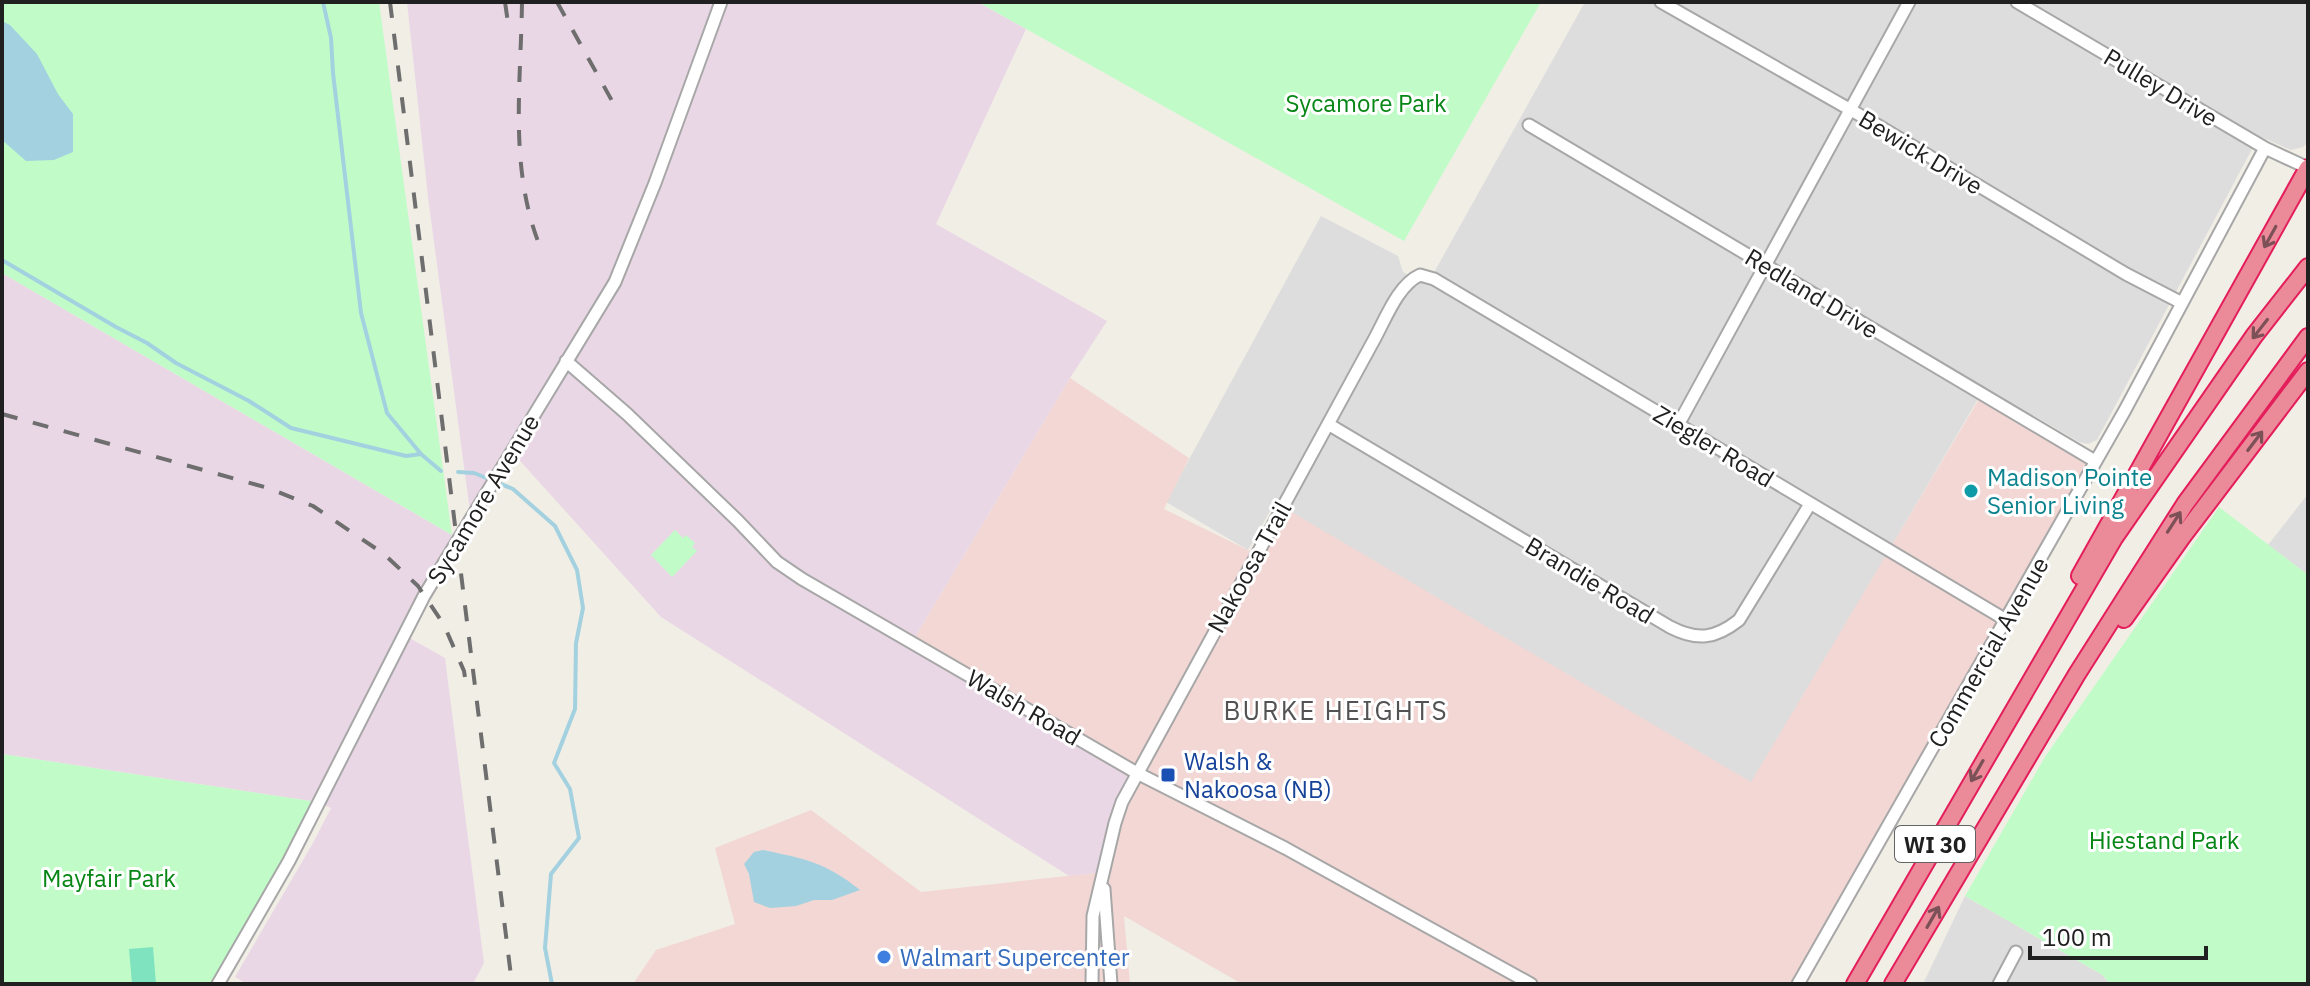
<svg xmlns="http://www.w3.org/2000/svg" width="2310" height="986" viewBox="0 0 2310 986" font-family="'IBM Plex Sans',sans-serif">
	<rect width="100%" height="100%" fill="#f1eee6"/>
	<path fill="#dedddd" d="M 1585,2 L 2308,2 L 2308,142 L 2303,147 L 2291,150 L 2259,136 L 2097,440 L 2088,444 L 2079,442 L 1985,387 L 1748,791 L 1274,504 L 1248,550 L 1166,502 L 1321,216 L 1398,256 L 1403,272 L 1427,285 Z
		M 2308,494 L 2308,575 L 2268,545 Z
		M 1965,896 L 2101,974 L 2111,984 L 1923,984 Z"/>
	<path fill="#f2d7d4" d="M 1070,378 L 1189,458 L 1164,509 L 1256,554 L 1283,507 L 1751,782 L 1982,394 L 2095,461 L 1798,984 L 1242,984 L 1124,916 L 1130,984 L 633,984 L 656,950 L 735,924 L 715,848 L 811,810 L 921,892 L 1104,872 L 912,642 Z"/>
	<path fill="#ead7e6" d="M 407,2 L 978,2 L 1026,29 L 936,224 L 1107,321 L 1070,378 L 912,642 L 1137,773 L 1104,872 L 1069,876 L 661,617 L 512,452 L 471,519 L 428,197 Z
		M 2,273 L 452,535 L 399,632 L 445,658 L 484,963 L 473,984 L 247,984 L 235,977 L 313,843 L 331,808 L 317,802 L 2,754 Z"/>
	<path fill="#c1fcc8" d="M 2,2 L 379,2 L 452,535 L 2,273 Z
		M 978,2 L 1541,2 L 1404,241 Z
		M 2219,507 L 2308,575 L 2308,984 L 2111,984 L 2101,974 L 1965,896 L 2045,757 Z
		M 675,530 L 683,538 L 686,535 L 695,543 L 692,547 L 697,551 L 672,577 L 651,555 Z
		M 2,754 L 317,802 L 211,984 L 2,984 Z"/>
	<path fill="#80e3c0" d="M 153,947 L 156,984 L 132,984 L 129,949 Z"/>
	<path fill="#a4d1e0" d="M 2,21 L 10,25 L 37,54 L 58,94 L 73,114 L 73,152 L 54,160 L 26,161 L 2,140 Z
		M 763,850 C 806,859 825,862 860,890 L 832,900 L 814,900 L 796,906 L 770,908 L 754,902 L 749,874 L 744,864 L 754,852 Z"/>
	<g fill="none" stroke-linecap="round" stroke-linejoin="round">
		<path stroke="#a4d1e0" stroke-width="4" d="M 323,2 L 331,38 L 333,73 L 361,313 L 387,413 L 421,454 L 441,471
			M 2,260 L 116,327 L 147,343 L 176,363 L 249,401 L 291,428 L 406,456 L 421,454
			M 458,472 L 474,473 L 513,489 L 555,526 L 577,570 L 583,608 L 576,643 L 575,709 L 554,763 L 570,789 L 579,838 L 551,874 L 545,948 L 552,984"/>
		<defs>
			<path id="minor" d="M 1661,2 L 1872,122 L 2126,274 L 2182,303
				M 2017,2 L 2265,148 L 2308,168
				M 1529,125 L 2095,461
				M 566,361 L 627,414 L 738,521 L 777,562 L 802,579 L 1137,773 L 1285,848 L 1531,984
				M 1328,424 L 1670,627 C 1697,641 1715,639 1739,620 L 1810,504
				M 1678,425 L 1909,2
				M 1104,889 L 1111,984
				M 218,984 L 289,861 L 424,596 L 615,282 L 655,183 L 721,2
				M 1092,984 L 1093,916 L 1115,823 L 1122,802 L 1375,338 C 1386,318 1398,285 1420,275 L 1434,279 L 1498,317 L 2006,620
				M 1798,984 L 2125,410 L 2265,148
				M 1999,984 L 2016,952"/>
			<path id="highway" d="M 2080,576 L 2308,168
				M 2124,619 L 2182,537 L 2308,371
				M 1855,984 L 2114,538 L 2254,336 L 2308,267
				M 1893,984 L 2077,674 L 2185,504 L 2308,337"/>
		</defs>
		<use href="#minor" stroke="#a7a7a7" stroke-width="15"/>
		<use href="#highway" stroke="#e41e5b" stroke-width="20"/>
		<use href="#minor" stroke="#fff" stroke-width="11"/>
		<use href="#highway" stroke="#eb8a99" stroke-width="16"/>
		<path stroke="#6e6e6e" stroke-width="4" stroke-dasharray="16 16" stroke-linecap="butt" d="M 390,2 L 512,984
			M 505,2 L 509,30
			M 522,2 C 521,84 509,166 539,244
			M 557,2 L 616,108
			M 2,414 L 268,488 L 313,506 L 384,554 L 418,586 L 444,625 L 464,671 L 466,684"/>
	</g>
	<defs><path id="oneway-shaft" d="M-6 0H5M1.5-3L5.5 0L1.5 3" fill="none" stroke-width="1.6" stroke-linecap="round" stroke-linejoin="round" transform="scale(2)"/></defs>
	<g stroke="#7b5056">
		<use href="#oneway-shaft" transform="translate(2270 237) rotate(119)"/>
		<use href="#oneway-shaft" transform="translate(2260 329) rotate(128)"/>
		<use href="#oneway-shaft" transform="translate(2255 441) rotate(-53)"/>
		<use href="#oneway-shaft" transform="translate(2174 522) rotate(-57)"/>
		<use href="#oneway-shaft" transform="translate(1977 771) rotate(120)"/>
		<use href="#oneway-shaft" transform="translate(1933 917) rotate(-60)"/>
	</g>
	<circle fill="#0f9aa8" stroke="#fff" stroke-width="3" cx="1971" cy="491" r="8"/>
	<rect fill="#1a4fb4" stroke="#fff" stroke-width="3" x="1160" y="767" width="16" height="16" rx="4"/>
	<circle fill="#3f7fe0" stroke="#fff" stroke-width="3" cx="884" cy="957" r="8"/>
	<g text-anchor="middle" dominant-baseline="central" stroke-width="6" stroke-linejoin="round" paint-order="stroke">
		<rect fill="#fff" stroke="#636363" stroke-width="2" x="1895" y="826" width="80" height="36" rx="6"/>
		<g font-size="22" font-weight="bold" fill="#202020">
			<text x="1935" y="844">WI 30</text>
		</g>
		<g font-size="24" fill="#202020" stroke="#fff">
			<text transform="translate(2161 87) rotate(31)">Pulley Drive</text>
			<text transform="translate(1921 152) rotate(31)">Bewick Drive</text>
			<text transform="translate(1812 293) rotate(31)">Redland Drive</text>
			<text transform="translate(1714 446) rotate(31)">Ziegler Road</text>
			<text transform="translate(483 499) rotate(-59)">Sycamore Avenue</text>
			<text transform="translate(1249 567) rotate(-61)">Nakoosa Trail</text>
			<text transform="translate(1590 580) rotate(31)">Brandie Road</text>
			<text transform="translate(1988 652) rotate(-60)">Commercial Avenue</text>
			<text transform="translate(1024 707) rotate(30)">Walsh Road</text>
		</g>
		<g font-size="24" fill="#068615" stroke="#fff">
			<text x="1366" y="103">Sycamore Park</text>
			<text x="2164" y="840">Hiestand Park</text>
			<text x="109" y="878">Mayfair Park</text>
		</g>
		<g font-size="24" fill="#0d838f" stroke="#fff" text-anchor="start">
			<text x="1987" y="477">Madison Pointe<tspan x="1987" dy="28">Senior Living</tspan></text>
		</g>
		<g font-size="24" fill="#164399" stroke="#fff" text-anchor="start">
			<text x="1184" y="761">Walsh &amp;<tspan x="1184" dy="28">Nakoosa (NB)</tspan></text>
		</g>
		<g font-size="24" fill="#366cbe" stroke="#fff" text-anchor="start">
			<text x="900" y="957">Walmart Supercenter</text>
		</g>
		<g font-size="26" letter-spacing="2" fill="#535353" stroke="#fff">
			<text x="1336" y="710">BURKE HEIGHTS</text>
		</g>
	</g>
	<rect width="2310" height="986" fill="none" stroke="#202020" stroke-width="8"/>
	<path d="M2030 946v12h176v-12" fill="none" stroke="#202020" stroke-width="4"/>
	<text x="2042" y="946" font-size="24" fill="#202020" stroke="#ffffff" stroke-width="6" paint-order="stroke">100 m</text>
</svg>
